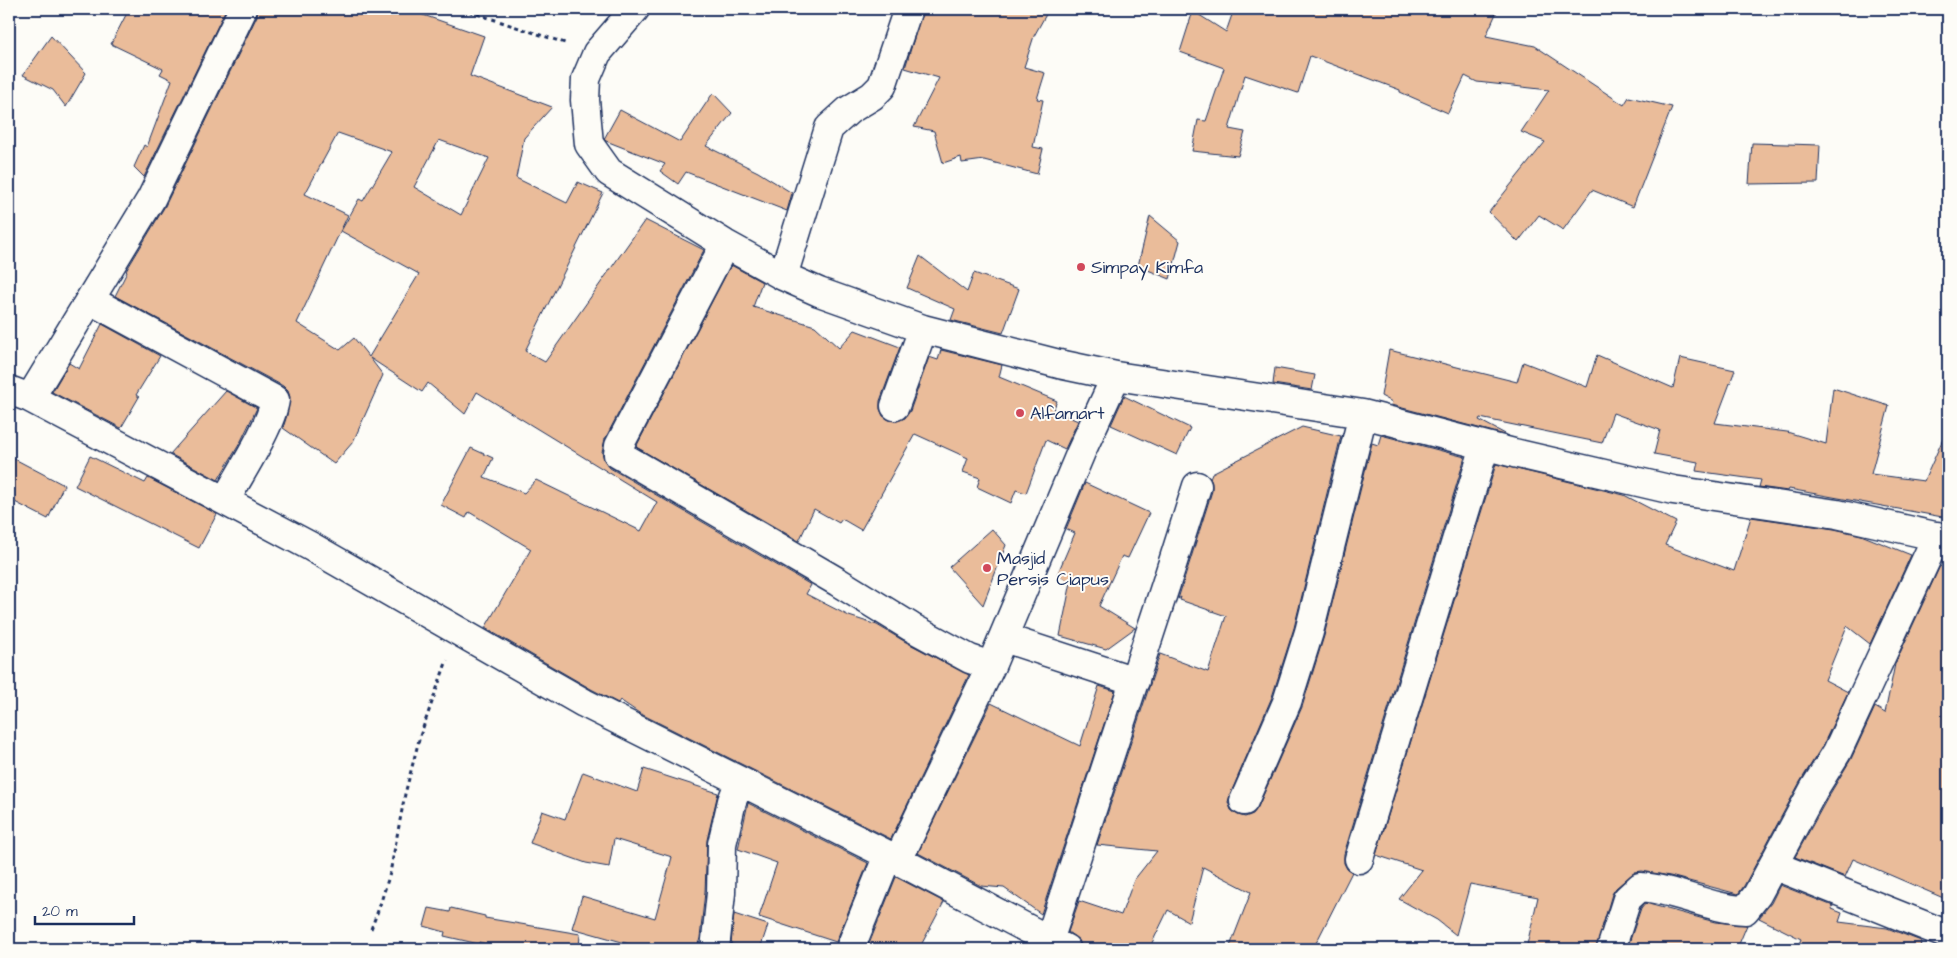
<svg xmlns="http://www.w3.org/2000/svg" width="1957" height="958" viewBox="0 0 1957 958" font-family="'Architects Daughter',sans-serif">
	<rect width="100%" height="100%" fill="#fdfcf7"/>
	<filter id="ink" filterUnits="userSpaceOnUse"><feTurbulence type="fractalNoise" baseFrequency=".02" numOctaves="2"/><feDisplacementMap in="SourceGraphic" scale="10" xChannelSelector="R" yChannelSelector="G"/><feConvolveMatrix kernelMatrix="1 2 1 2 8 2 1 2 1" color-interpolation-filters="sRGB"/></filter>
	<g filter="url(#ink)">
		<path fill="#eabc9a" stroke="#1b2f5e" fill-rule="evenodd" d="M 129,9 L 226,9 L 144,177 L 134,167 L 144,145 L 147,147 L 172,80 L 160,74 L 163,69 L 111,44 Z
			M 258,9 L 406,9 L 484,36 L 470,76 L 552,107 L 524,138 L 516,178 L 567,203 L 578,182 L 603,193 L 525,351 L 545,362 L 645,220 L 704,250 L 605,439 L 602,452 L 604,460 L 610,468 L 811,585 L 806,594 L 849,616 L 877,625 L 904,641 L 969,675 L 891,839 L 639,713 L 620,700 L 618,703 L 591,689 L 485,628 L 531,549 L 469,512 L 466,518 L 441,505 L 471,448 L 493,458 L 484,477 L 524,493 L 536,480 L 641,531 L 657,502 L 477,392 L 465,414 L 428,383 L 422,392 L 370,358 L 383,375 L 353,442 L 334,464 L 283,428 L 287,415 L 290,397 L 288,391 L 283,386 L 115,296 L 127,272 L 126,271 L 165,206 L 257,16 ZM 338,133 L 392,152 L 363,201 L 359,199 L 341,231 L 419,274 L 369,357 L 354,338 L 340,350 L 297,323 L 348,215 L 305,194 ZM 439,140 L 489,158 L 461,215 L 414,187 Z
			M 923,9 L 1049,9 L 1034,36 L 1024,67 L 1045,73 L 1037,99 L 1043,100 L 1033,147 L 1043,149 L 1037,174 L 984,160 L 962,163 L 961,157 L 943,163 L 934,131 L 914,127 L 939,78 L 905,68 Z
			M 1234,9 L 1498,9 L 1486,36 L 1535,46 L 1624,105 L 1629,97 L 1672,107 L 1633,207 L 1592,190 L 1563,230 L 1539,215 L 1518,242 L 1489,212 L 1545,142 L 1521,132 L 1549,90 L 1477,82 L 1465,76 L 1448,113 L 1400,92 L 1400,90 L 1310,56 L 1298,93 L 1245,75 L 1229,129 L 1245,132 L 1238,156 L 1192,151 L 1198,120 L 1206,121 L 1224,68 L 1180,52 L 1193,11 L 1226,32 Z
			M 51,36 L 86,73 L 66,107 L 53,90 L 23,75 Z
			M 713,93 L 732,113 L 706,146 L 758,172 L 792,193 L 787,211 L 686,172 L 678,184 L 660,171 L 665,164 L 606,141 L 604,139 L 620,110 L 680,142 Z
			M 1752,143 L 1820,145 L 1818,183 L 1749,184 Z
			M 1150,216 L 1180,241 L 1170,279 L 1138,266 Z
			M 920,256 L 967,292 L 974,273 L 1019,289 L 1003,333 L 951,320 L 955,309 L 907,288 Z
			M 731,265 L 762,282 L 753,307 L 815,326 L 839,348 L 855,330 L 900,347 L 880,401 L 880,409 L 883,416 L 889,420 L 897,421 L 905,418 L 910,411 L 929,357 L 938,360 L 941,350 L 1002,365 L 999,377 L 1057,401 L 1053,410 L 1078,421 L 1065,449 L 1046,440 L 1026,493 L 1016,490 L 1011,503 L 977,487 L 980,478 L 963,472 L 968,458 L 915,434 L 861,530 L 842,519 L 839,523 L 814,509 L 799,541 L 636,447 Z
			M 102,324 L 160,356 L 136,395 L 139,397 L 121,428 L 52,392 L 69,363 L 79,369 Z
			M 1389,350 L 1517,382 L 1523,362 L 1587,387 L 1597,355 L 1673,388 L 1680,358 L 1735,370 L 1715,423 L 1787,432 L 1826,444 L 1833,388 L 1889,406 L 1871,474 L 1924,481 L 1948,428 L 1948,518 L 1789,489 L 1788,491 L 1759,487 L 1761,480 L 1696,471 L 1698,462 L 1654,454 L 1660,430 L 1613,413 L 1602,443 L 1480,418 L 1479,420 L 1509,436 L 1391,405 L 1392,402 L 1381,396 Z
			M 1275,368 L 1315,375 L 1312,390 L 1273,384 Z
			M 226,391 L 257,408 L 240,443 L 218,480 L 170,454 Z
			M 1124,396 L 1190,428 L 1177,455 L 1111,425 Z
			M 1302,427 L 1341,436 L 1294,628 L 1272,697 L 1230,795 L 1228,802 L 1231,810 L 1238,815 L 1245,817 L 1253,814 L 1258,807 L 1302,707 L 1324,636 L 1372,443 L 1378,445 L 1381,435 L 1465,457 L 1344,854 L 1344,863 L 1347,869 L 1352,872 L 1313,949 L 1229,949 L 1251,892 L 1203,867 L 1189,922 L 1168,910 L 1149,949 L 1091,949 L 1081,945 L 1079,940 L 1068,932 L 1079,901 L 1121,915 L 1134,880 L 1157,851 L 1097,845 L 1160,654 L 1208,672 L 1226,616 L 1180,600 L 1181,597 L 1178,599 L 1212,491 L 1212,483 L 1210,478 L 1212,473 Z
			M 9,456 L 64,485 L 48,519 L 9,499 Z
			M 90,456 L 145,483 L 148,478 L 217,514 L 199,548 L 75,486 Z
			M 1496,464 L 1624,495 L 1676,522 L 1665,545 L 1734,571 L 1751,517 L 1834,529 L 1861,535 L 1911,555 L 1870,644 L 1847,626 L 1825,680 L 1848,692 L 1823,745 L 1800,782 L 1744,886 L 1738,894 L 1734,893 L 1670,876 L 1642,871 L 1635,872 L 1616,888 L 1612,894 L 1596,949 L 1526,949 L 1538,897 L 1470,884 L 1456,935 L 1437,920 L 1399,899 L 1422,870 L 1376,855 Z
			M 1085,483 L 1149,513 L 1128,558 L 1122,556 L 1099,606 L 1135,628 L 1106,649 L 1060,636 L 1071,582 L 1057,575 L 1075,533 L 1066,529 Z
			M 992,529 L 1006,545 L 983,605 L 949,567 Z
			M 1940,566 L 1948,569 L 1948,900 L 1853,859 L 1845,877 L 1795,857 L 1828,797 L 1851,759 L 1875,707 L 1885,713 L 1895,664 Z
			M 1099,686 L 1115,691 L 1041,914 L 1004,888 L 981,886 L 918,853 L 991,703 L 1080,746 Z
			M 644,769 L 718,793 L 707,840 L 705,892 L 700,938 L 697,949 L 647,949 L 572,928 L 582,896 L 655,918 L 672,857 L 614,839 L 609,867 L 586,863 L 530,843 L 542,811 L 565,819 L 583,772 L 637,792 Z
			M 748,803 L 868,863 L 836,942 L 759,917 L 777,863 L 738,849 Z
			M 896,877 L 944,902 L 919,949 L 867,949 Z
			M 1780,885 L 1833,906 L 1832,909 L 1842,913 L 1839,922 L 1887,928 L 1921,941 L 1920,949 L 1797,949 L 1801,939 L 1759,918 L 1771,903 Z
			M 1645,903 L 1715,922 L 1747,925 L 1737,949 L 1627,949 L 1641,908 Z
			M 429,908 L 450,912 L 451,908 L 485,916 L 485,918 L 580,934 L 579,949 L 504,949 L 479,942 L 479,944 L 444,936 L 445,932 L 424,926 Z
			M 734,914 L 768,925 L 760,949 L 747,949 L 731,944 Z"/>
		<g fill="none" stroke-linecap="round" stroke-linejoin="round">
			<defs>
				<path id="minor" d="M 635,9 L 597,53 L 586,79 L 585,100 L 589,144 L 609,172 L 725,244 L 783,276 L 819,292 L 923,329 L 1059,364 L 1116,376 L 1363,414 L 1514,453 L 1673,490 L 1837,514 L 1948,539
					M 725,244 L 619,446 L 618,454 L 838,582 L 911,627 L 970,659 L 991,666 L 1081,452 L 1116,376
					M 783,276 L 829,128 L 849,110 L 872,96 L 882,86 L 908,9
					M 90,300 L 275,400 C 271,427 239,475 225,501
					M 9,390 L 30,398 L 310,546 L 584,703 L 888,855 L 1066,949
					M 30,398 L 151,199 L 243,9
					M 895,406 L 923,329
					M 1004,638 L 1135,681
					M 1244,801 L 1287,702 L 1309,632 L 1363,414
					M 1359,859 L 1485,446
					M 898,860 L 991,666
					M 1773,865 L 1948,935
					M 1049,941 L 1166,584 L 1197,486
					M 715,949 L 721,893 L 722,844 L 732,801 L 740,781
					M 850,949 L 888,855
					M 1611,949 L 1627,899 L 1640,887 C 1676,889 1709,909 1745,910 L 1757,895 L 1814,789 L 1837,752 L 1937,536"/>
			</defs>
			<use href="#minor" stroke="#1b2f5e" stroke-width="31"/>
			<path stroke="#1b2f5e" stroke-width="3" stroke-dasharray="4 4" stroke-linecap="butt" d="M 462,9 L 568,44
				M 371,929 L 379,908 L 390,873 L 405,794 L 420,736 L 447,660"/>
			<use href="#minor" stroke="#fdfcf7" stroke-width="28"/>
		</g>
	</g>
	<g fill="#d1495b" stroke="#fdfcf7" stroke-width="2">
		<circle cx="1081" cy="267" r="5"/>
		<circle cx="1020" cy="413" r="5"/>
		<circle cx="987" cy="568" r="5"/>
	</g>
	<g text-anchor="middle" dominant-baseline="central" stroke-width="4" stroke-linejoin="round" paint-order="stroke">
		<g font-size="18" fill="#1b2f5e" stroke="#fdfcf7" text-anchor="start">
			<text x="1091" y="267">Simpay Kimfa</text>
			<text x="1030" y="413">Alfamart</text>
			<text x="997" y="558">Masjid<tspan x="997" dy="21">Persis Ciapus</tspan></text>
		</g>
	</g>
	<rect width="1957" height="958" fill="none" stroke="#fdfcf7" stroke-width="30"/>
	<rect x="15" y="15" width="1927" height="928" fill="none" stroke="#1b2f5e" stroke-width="2" filter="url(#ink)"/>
	<path d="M35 916v8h99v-8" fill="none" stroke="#1b2f5e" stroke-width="2.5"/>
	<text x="42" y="916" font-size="15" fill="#1b2f5e" stroke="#fdfcf7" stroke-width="4" paint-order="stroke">20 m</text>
</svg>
